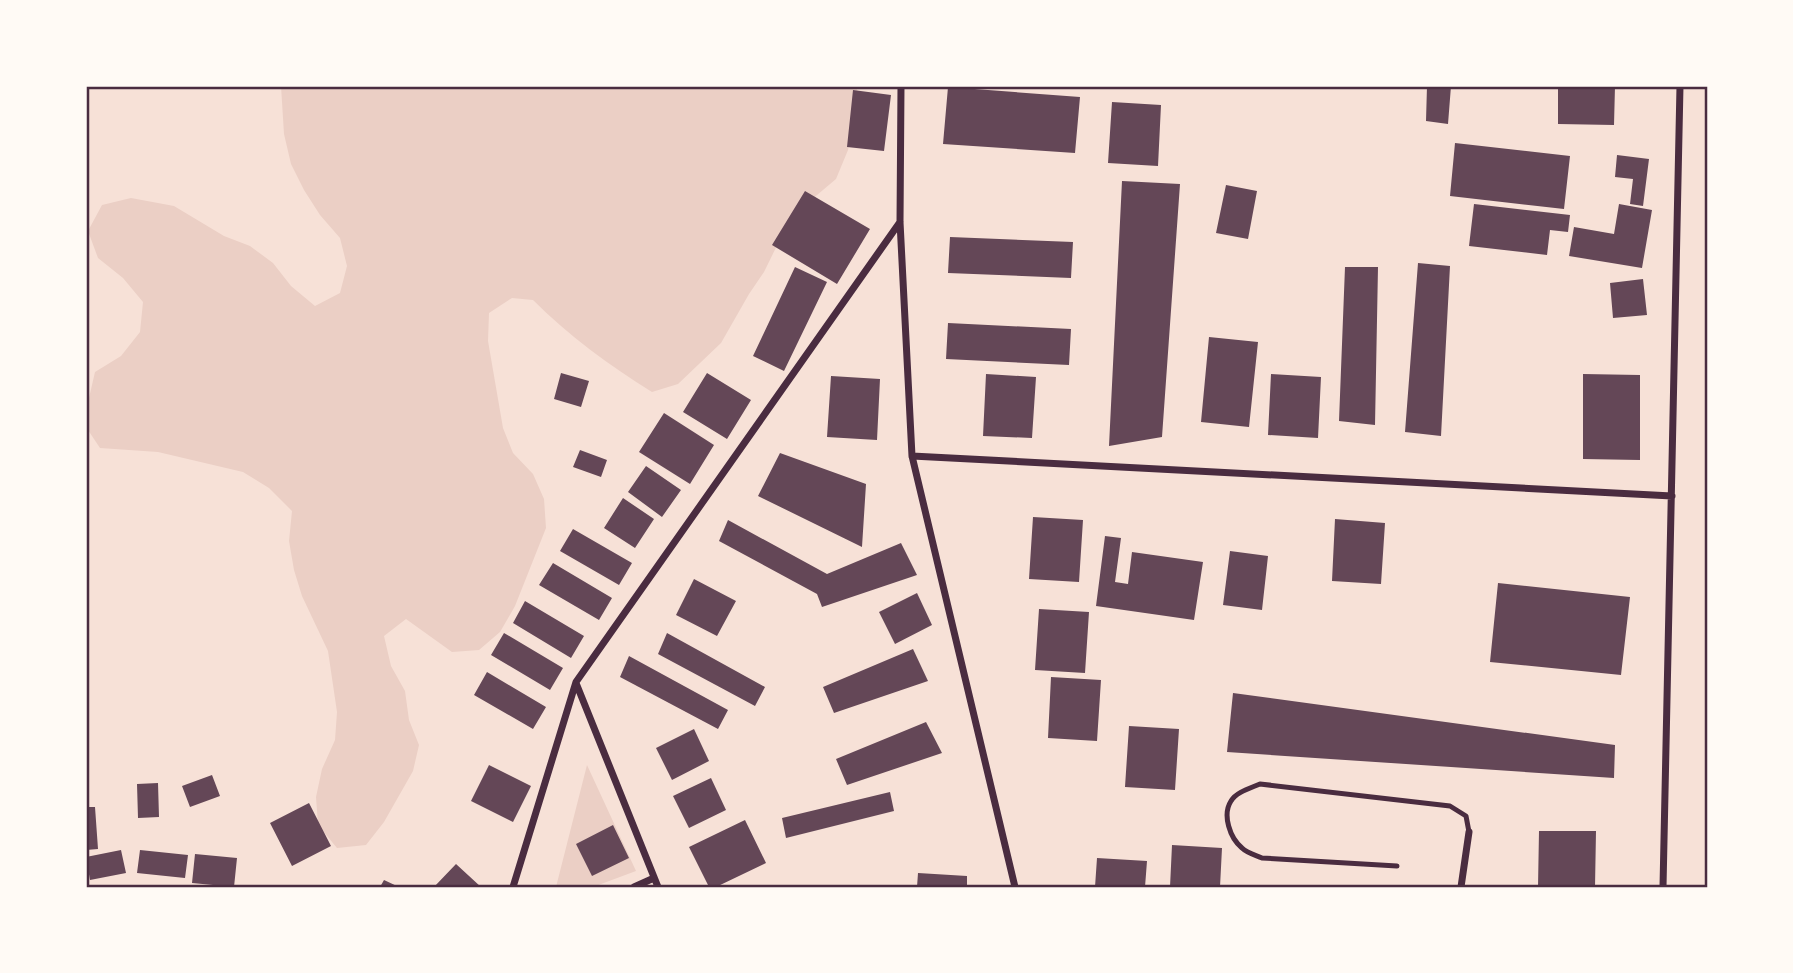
<svg xmlns="http://www.w3.org/2000/svg" width="1793" height="973" viewBox="0 0 1793 973" font-family="Literata,serif">
	<rect width="100%" height="100%" fill="#f7e1d7"/>
	<path fill="#ebcfc5" d="M 281,86 L 855,86 L 859,93 L 848,150 L 836,179 L 791,217 L 764,272 L 749,294 L 721,343 L 678,384 L 652,392 C 610,366 568,335 533,300 L 512,298 L 489,313 L 488,341 L 503,428 L 513,453 L 533,474 L 544,499 L 546,528 L 515,606 L 500,632 L 479,650 L 452,652 L 406,619 L 384,636 L 391,666 L 405,691 L 409,720 L 419,745 L 413,771 L 384,822 L 366,845 L 337,848 L 318,825 L 316,797 L 322,769 L 335,740 L 337,712 L 328,651 L 302,596 L 294,570 L 289,541 L 292,511 L 269,488 L 243,472 L 158,452 L 100,448 L 86,427 L 86,411 L 95,372 L 121,356 L 140,332 L 143,302 L 123,278 L 98,258 L 88,231 L 102,205 L 131,198 L 174,206 L 224,236 L 250,246 L 273,263 L 291,286 L 315,306 L 340,293 L 347,266 L 340,238 L 320,215 L 304,190 L 291,164 L 284,134 Z
		M 587,765 L 636,871 L 593,887 L 556,887 Z"/>
	<path fill="#644757" d="M 1427,86 L 1451,86 L 1448,124 L 1426,121 Z
		M 1558,86 L 1615,86 L 1614,125 L 1558,124 Z
		M 948,87 L 1080,97 L 1075,153 L 943,144 Z
		M 853,90 L 891,95 L 884,151 L 847,147 Z
		M 1112,102 L 1161,105 L 1158,166 L 1108,163 Z
		M 1455,143 L 1570,156 L 1564,209 L 1450,196 Z
		M 1617,155 L 1649,159 L 1643,206 L 1630,204 L 1633,179 L 1615,177 Z
		M 1122,181 L 1180,184 L 1162,437 L 1109,446 Z
		M 1226,185 L 1257,191 L 1248,239 L 1216,233 Z
		M 805,191 L 870,229 L 837,284 L 772,245 Z
		M 1474,204 L 1570,215 L 1568,232 L 1550,230 L 1547,255 L 1469,246 Z
		M 1619,204 L 1652,210 L 1642,268 L 1569,256 L 1574,227 L 1614,234 Z
		M 950,237 L 1073,242 L 1071,278 L 948,273 Z
		M 1418,263 L 1450,266 L 1441,436 L 1405,432 Z
		M 795,267 L 827,282 L 784,371 L 753,356 Z
		M 1345,267 L 1378,267 L 1375,425 L 1339,421 Z
		M 1643,279 L 1647,315 L 1613,318 L 1610,283 Z
		M 948,323 L 1071,329 L 1069,365 L 946,359 Z
		M 1209,337 L 1258,342 L 1249,427 L 1201,422 Z
		M 561,373 L 589,381 L 581,407 L 554,399 Z
		M 707,373 L 751,400 L 727,439 L 683,412 Z
		M 986,374 L 1036,377 L 1032,438 L 983,436 Z
		M 1271,374 L 1321,377 L 1318,438 L 1268,435 Z
		M 1583,374 L 1640,375 L 1640,460 L 1583,459 Z
		M 831,376 L 880,379 L 877,440 L 827,437 Z
		M 664,413 L 714,445 L 690,484 L 639,452 Z
		M 580,450 L 607,460 L 601,477 L 573,467 Z
		M 780,453 L 866,484 L 862,547 L 758,496 Z
		M 646,466 L 681,490 L 662,517 L 628,492 Z
		M 623,498 L 654,519 L 635,548 L 604,528 Z
		M 1033,517 L 1083,520 L 1079,582 L 1029,579 Z
		M 1335,519 L 1385,523 L 1381,584 L 1332,581 Z
		M 728,520 L 827,574 L 901,543 L 917,575 L 822,607 L 817,594 L 719,541 Z
		M 573,529 L 632,563 L 619,585 L 560,551 Z
		M 1105,536 L 1121,538 L 1115,582 L 1128,584 L 1132,552 L 1203,562 L 1194,620 L 1096,606 Z
		M 1230,551 L 1268,556 L 1262,610 L 1223,605 Z
		M 553,563 L 612,598 L 599,620 L 539,585 Z
		M 694,579 L 736,601 L 717,636 L 676,615 Z
		M 1498,583 L 1630,597 L 1621,675 L 1490,662 Z
		M 917,593 L 932,625 L 895,644 L 879,612 Z
		M 525,601 L 584,636 L 571,658 L 513,623 Z
		M 1039,609 L 1089,612 L 1085,673 L 1035,670 Z
		M 504,633 L 563,668 L 550,690 L 491,655 Z
		M 667,633 L 765,687 L 755,706 L 658,654 Z
		M 913,649 L 928,681 L 834,713 L 823,687 Z
		M 629,656 L 728,710 L 718,729 L 620,677 Z
		M 487,672 L 546,707 L 533,729 L 474,695 Z
		M 1051,677 L 1101,680 L 1097,741 L 1048,738 Z
		M 1233,693 L 1615,745 L 1614,778 L 1227,752 Z
		M 926,722 L 942,753 L 847,785 L 836,759 Z
		M 1129,726 L 1179,729 L 1175,790 L 1125,787 Z
		M 694,729 L 709,761 L 672,780 L 656,748 Z
		M 489,765 L 531,786 L 513,822 L 471,801 Z
		M 212,775 L 220,796 L 190,807 L 182,786 Z
		M 711,778 L 726,810 L 689,828 L 673,796 Z
		M 158,783 L 159,817 L 138,818 L 137,784 Z
		M 890,792 L 894,811 L 786,838 L 782,818 Z
		M 309,803 L 331,846 L 292,866 L 270,823 Z
		M 86,807 L 95,807 L 98,849 L 86,850 Z
		M 745,820 L 766,863 L 716,887 L 709,887 L 689,847 Z
		M 613,825 L 629,858 L 592,876 L 576,844 Z
		M 1539,831 L 1596,831 L 1595,887 L 1538,887 Z
		M 1172,845 L 1222,848 L 1220,887 L 1170,887 Z
		M 121,850 L 126,873 L 90,880 L 86,857 Z
		M 140,850 L 188,855 L 185,878 L 137,873 Z
		M 195,854 L 237,858 L 234,887 L 192,883 Z
		M 1097,858 L 1147,861 L 1145,887 L 1095,887 Z
		M 456,864 L 481,887 L 434,887 Z
		M 918,873 L 967,876 L 967,887 L 917,887 Z
		M 384,880 L 399,887 L 380,887 Z"/>
	<g fill="none" stroke-linecap="round" stroke-linejoin="round">
		<path stroke="#4a2c40" stroke-width="5" d="M 1397,866 L 1262,858 C 1255,855 1247,853 1242,848 C 1230,838 1222,815 1231,801 C 1236,792 1251,788 1260,784 L 1450,806 L 1466,816 L 1469,832"/>
		<path stroke="#4a2c40" stroke-width="7" d="M 901,86 L 900,222 L 912,456 L 1015,887
			M 912,456 L 1672,496
			M 576,683 L 658,887
			M 513,887 L 576,682 L 900,222
			M 634,887 L 654,878
			M 1461,887 L 1469,832
			M 1663,887 L 1680,86"/>
	</g>
	<rect width="1793" height="973" fill="none" stroke="#fffaf5" stroke-width="175"/>
	<rect x="88" y="88" width="1618" height="798" fill="none" stroke="#4a2c40" stroke-width="2.5"/>
</svg>
